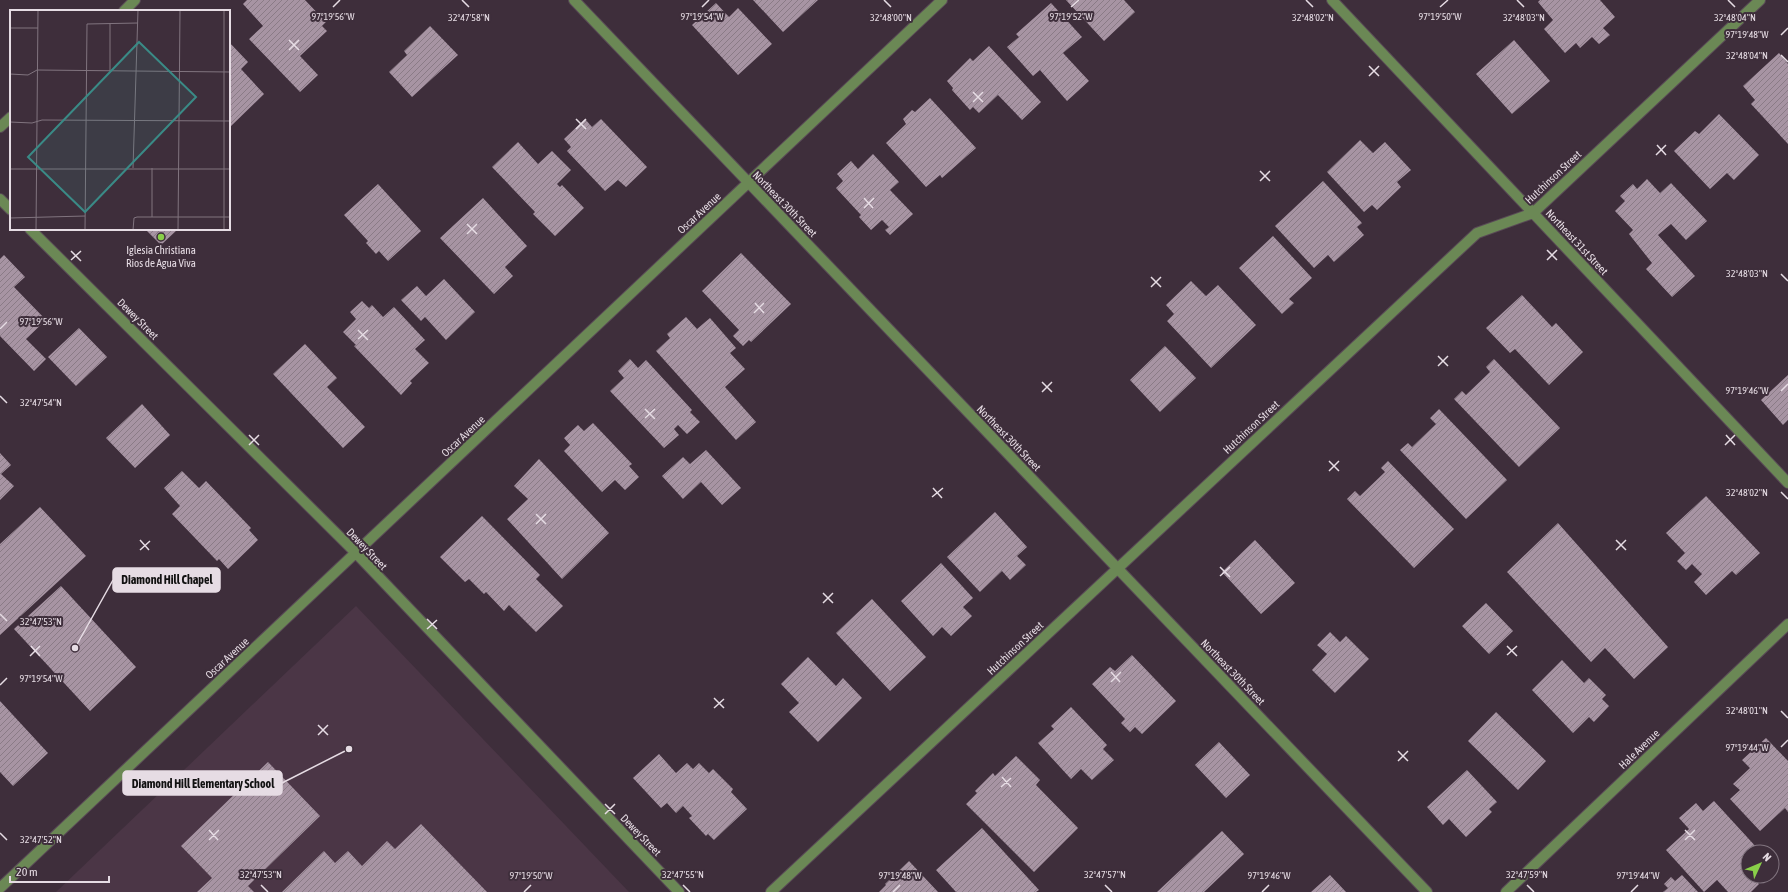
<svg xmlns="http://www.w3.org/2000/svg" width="1788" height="892" viewBox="0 0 1788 892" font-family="'Asap Condensed',sans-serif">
	<defs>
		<pattern id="building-hatch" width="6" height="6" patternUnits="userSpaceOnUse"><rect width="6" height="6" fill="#a794a3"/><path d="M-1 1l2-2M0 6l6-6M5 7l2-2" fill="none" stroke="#8a7b86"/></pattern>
	</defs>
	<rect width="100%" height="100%" fill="#3e2e3b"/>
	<path fill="#4b3646" d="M 356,606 L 629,892 L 56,892 Z"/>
	<path fill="url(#building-hatch)" d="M 247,0 L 305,0 L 326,22 L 322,26 L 327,31 L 300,56 L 318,75 L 300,92 L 249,39 L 263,26 L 243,4 Z
		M 753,0 L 818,0 L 783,32 Z
		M 1066,0 L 1124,0 L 1135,12 L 1104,41 Z
		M 1540,0 L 1600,0 L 1615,17 L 1603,28 L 1610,35 L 1599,44 L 1592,37 L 1580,48 L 1576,43 L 1565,53 L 1544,29 L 1553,20 L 1538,2 Z
		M 716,3 L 729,17 L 738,8 L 772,44 L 738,75 L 692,25 Z
		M 1051,3 L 1082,37 L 1063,53 L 1089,81 L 1067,101 L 1040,70 L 1033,76 L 1007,47 L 1019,37 L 1016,34 Z
		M 430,26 L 458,55 L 412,97 L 389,72 L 407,55 L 404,51 Z
		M 1514,40 L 1550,81 L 1512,114 L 1476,74 Z
		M 229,42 L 248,62 L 241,69 L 264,94 L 229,128 Z
		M 989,46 L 1041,102 L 1022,120 L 998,95 L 979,113 L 973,107 L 970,110 L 952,90 L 953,88 L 947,81 L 970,58 L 973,61 Z
		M 1779,53 L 1788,64 L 1788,144 L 1751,104 L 1755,100 L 1743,86 Z
		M 930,98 L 976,148 L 942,178 L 940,175 L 926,187 L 886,143 L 906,124 L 903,119 L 912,110 L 915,112 Z
		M 1719,114 L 1759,155 L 1734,180 L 1727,173 L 1710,189 L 1674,151 L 1695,131 L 1699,134 Z
		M 585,119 L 592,127 L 601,119 L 647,167 L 626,187 L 618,180 L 605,191 L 567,151 L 571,147 L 564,139 Z
		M 1360,140 L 1373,153 L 1385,142 L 1411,170 L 1397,182 L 1401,187 L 1377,210 L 1372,205 L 1364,212 L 1327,172 Z
		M 518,142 L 538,164 L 552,151 L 571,170 L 557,184 L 560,187 L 562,185 L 584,208 L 555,236 L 533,214 L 535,212 L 492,167 Z
		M 873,154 L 899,182 L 890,190 L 913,214 L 890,235 L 885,230 L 889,227 L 882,220 L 871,230 L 859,217 L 861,215 L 836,188 L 843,181 L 837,174 L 851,161 L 858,169 Z
		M 1647,179 L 1660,193 L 1671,183 L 1707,221 L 1686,240 L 1671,224 L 1658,235 L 1695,276 L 1672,297 L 1646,269 L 1652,263 L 1629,234 L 1633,230 L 1615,211 L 1625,201 L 1620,196 L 1633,184 L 1637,189 Z
		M 1323,181 L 1362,223 L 1357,227 L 1364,235 L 1334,262 L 1328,255 L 1314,268 L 1275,226 Z
		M 378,184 L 421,231 L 388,261 L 379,251 L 376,254 L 366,243 L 368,241 L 344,215 Z
		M 483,198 L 527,246 L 505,267 L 513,276 L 494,294 L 440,238 Z
		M 145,229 L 178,229 L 161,245 Z
		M 1273,236 L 1312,278 L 1289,299 L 1294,303 L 1282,314 L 1239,268 Z
		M 741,253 L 791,304 L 751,342 L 749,340 L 743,346 L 733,336 L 739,330 L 702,291 Z
		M 4,255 L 25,277 L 14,287 L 46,320 L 26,339 L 46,359 L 34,371 L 0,336 L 0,259 Z
		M 444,279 L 475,312 L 446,340 L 425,317 L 421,321 L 401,300 L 417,286 L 426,296 Z
		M 1191,281 L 1206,296 L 1218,285 L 1256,325 L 1211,368 L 1167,321 L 1174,314 L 1166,305 Z
		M 1522,295 L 1552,327 L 1556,323 L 1583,352 L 1549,385 L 1515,349 L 1510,353 L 1486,328 Z
		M 362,301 L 369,308 L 372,305 L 383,317 L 394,307 L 425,340 L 415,349 L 429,363 L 410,381 L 412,383 L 401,395 L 354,346 L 356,345 L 343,332 L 356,319 L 350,312 Z
		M 686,317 L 697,329 L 710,318 L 736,348 L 730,353 L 745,369 L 725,387 L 756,422 L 736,440 L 656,351 L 670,338 L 667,334 Z
		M 79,328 L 107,357 L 76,386 L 48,357 Z
		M 305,344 L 337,378 L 327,387 L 365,427 L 343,448 L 273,374 Z
		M 1165,346 L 1196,378 L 1160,412 L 1130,380 Z
		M 630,359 L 638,368 L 646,360 L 692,410 L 690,412 L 700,422 L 687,434 L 678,425 L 674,429 L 679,435 L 664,448 L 610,391 L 624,378 L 618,371 Z
		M 1494,359 L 1560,428 L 1519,467 L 1454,399 L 1462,391 L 1466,395 L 1490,372 L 1486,367 Z
		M 1788,375 L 1788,420 L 1783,425 L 1761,400 Z
		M 142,404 L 170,435 L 135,468 L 106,438 Z
		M 1439,409 L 1507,480 L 1466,519 L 1400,450 L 1408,443 L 1412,447 L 1436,424 L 1430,418 Z
		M 593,423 L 632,464 L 629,466 L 639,477 L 625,490 L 615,480 L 602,492 L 564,451 L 570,445 L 564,438 L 578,425 L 584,431 Z
		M 706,450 L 741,488 L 722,505 L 701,482 L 683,499 L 662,476 L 683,457 L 690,464 Z
		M 0,453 L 11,465 L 1,474 L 14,486 L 0,500 Z
		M 539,459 L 609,533 L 562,579 L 507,519 L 528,499 L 514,486 Z
		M 1388,461 L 1454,529 L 1414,568 L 1347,499 L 1355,491 L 1360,496 L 1385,472 L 1381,468 Z
		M 182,471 L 199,488 L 206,481 L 251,528 L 249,530 L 258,540 L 228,569 L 219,559 L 217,561 L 172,514 L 180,506 L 164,488 Z
		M 1706,496 L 1760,553 L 1736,575 L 1732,571 L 1706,595 L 1694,582 L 1702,574 L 1692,564 L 1686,570 L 1677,561 L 1685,553 L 1666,533 Z
		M 40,507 L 86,556 L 0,635 L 0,544 Z
		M 995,512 L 1027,547 L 1017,556 L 1026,565 L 1010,580 L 1002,571 L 980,592 L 947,557 Z
		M 482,516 L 540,575 L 536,579 L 563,606 L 536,632 L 509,605 L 504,611 L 486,592 L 484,594 L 469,579 L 465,582 L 440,557 Z
		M 1558,523 L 1668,647 L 1634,679 L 1605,648 L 1591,662 L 1507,572 Z
		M 1255,540 L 1295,583 L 1261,614 L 1222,572 Z
		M 941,563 L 973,598 L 963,607 L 972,616 L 951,636 L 942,627 L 933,636 L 901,601 Z
		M 61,586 L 136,667 L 90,711 L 14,629 Z
		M 872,599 L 926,657 L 890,691 L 836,633 Z
		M 1486,603 L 1513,631 L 1489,654 L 1462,626 Z
		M 1330,632 L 1340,642 L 1346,636 L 1369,659 L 1335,693 L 1312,670 L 1327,654 L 1317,645 Z
		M 1132,655 L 1176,701 L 1142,734 L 1135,727 L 1130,732 L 1121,723 L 1125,719 L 1092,684 L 1110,667 L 1115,671 Z
		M 808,657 L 836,686 L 843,678 L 862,698 L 818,742 L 789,712 L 799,703 L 781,684 Z
		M 1562,660 L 1584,683 L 1589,678 L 1606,695 L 1602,699 L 1609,706 L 1594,722 L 1589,717 L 1573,733 L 1532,690 Z
		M 0,701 L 48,753 L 13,786 L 0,772 Z
		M 1071,707 L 1107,745 L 1103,749 L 1114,760 L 1092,780 L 1081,769 L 1071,779 L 1038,743 L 1054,729 L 1051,726 Z
		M 1496,712 L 1546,761 L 1518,790 L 1468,741 Z
		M 1766,738 L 1788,761 L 1788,812 L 1785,808 L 1760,831 L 1730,799 L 1740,790 L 1733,784 L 1750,768 L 1742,760 Z
		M 1219,742 L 1250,775 L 1226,798 L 1195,765 Z
		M 659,754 L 676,773 L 687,763 L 693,769 L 699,763 L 709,773 L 713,769 L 733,789 L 731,792 L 747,809 L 714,840 L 708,834 L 706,836 L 689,818 L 692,816 L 683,806 L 676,813 L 667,803 L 661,808 L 633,778 Z
		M 1016,756 L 1040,780 L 1036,785 L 1078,828 L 1034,872 L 966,804 L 977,793 L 975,791 L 993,773 L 995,776 Z
		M 268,762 L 320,816 L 248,886 L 254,892 L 197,892 L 212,878 L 181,846 Z
		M 1467,770 L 1497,802 L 1489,809 L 1492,812 L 1466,837 L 1449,819 L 1443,825 L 1427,807 Z
		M 1714,801 L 1758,849 L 1755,852 L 1748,852 L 1748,858 L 1741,865 L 1748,872 L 1748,876 L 1751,876 L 1759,884 L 1751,892 L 1728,892 L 1717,880 L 1704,892 L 1666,850 L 1689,829 L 1679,818 L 1696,803 L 1703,811 Z
		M 421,824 L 487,892 L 282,892 L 324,851 L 335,863 L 348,851 L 362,866 L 387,841 L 395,849 Z
		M 982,828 L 1039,890 L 1036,892 L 956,892 L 936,870 Z
		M 1222,831 L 1244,854 L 1204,892 L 1157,892 Z
		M 909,861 L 938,892 L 879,892 L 886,885 L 885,884 Z
		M 1330,875 L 1346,892 L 1311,892 Z
		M 1682,875 L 1698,892 L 1663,892 L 1668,888 L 1664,884 L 1671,877 L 1675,881 Z"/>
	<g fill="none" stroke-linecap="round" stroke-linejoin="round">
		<defs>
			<path id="minor" d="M 574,0 L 1427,892
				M 1332,0 L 1788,483
				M 124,11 L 135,0
				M 0,127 L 11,117
				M 0,199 L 11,210
				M 30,229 L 356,553 L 679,892
				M 0,888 L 942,0
				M 771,892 L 1477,233 L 1533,213 L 1760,0
				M 1506,892 L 1788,624"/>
		</defs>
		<use href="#minor" stroke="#594a56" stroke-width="12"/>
		<use href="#minor" stroke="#6b8855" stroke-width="10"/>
	</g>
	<path fill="none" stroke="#e6dce4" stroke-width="1.5" d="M 462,0 L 469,7M 884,0 L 891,7M 1306,0 L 1313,7M 1517,0 L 1524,7M 1728,0 L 1735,7M 333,7 L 340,0M 702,7 L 709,0M 1071,7 L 1079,0M 1440,7 L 1448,0M 1781,35 L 1788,28M 289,40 L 299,50M 289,50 L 299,40M 1781,55 L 1788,62M 1369,66 L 1379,76M 1369,76 L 1379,66M 973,92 L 983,102M 973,102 L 983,92M 576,119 L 586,129M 576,129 L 586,119M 1657,145 L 1666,155M 1656,155 L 1666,145M 1260,171 L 1270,181M 1260,181 L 1270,171M 864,198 L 873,208M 864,208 L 874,198M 467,224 L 477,234M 467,234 L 477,224M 1547,250 L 1557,260M 71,251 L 81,261M 71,260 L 81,251M 1547,260 L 1557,250M 1781,274 L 1788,281M 1151,277 L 1161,287M 1151,287 L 1161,277M 755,303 L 764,313M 754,313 L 764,303M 0,329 L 7,322M 358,330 L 368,340M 358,339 L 368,330M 1438,356 L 1448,366M 1438,366 L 1448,356M 1042,382 L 1052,392M 1781,391 L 1788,384M 1042,392 L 1052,382M 0,396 L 7,403M 645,409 L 655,419M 645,418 L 655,409M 249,435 L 259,445M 1726,435 L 1735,445M 249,445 L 259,435M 1725,445 L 1735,435M 1329,461 L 1339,471M 1329,471 L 1339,461M 933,488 L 942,498M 1781,492 L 1788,499M 932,497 L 943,488M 536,514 L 546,524M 536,524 L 546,514M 140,540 L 149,550M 1616,540 L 1626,550M 140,550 L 150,541M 1616,550 L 1626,540M 1220,567 L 1230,577M 1220,576 L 1230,567M 823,593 L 833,603M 823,603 L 833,593M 0,614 L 7,621M 427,619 L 437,629M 427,629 L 437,620M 31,646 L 40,656M 1507,646 L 1517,656M 1507,655 L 1517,646M 30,656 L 40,646M 1111,672 L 1120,682M 1111,682 L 1121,672M 0,685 L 7,678M 714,698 L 724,708M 714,708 L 724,699M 1781,711 L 1788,718M 318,725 L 328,735M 318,735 L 328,725M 1781,747 L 1788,740M 1398,751 L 1408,761M 1398,761 L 1408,751M 1002,777 L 1011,787M 1001,787 L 1011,778M 605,804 L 615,814M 605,814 L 615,804M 209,830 L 218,840M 1685,830 L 1695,840M 0,833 L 7,840M 209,840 L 219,830M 1685,840 L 1695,830M 261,885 L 268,892M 683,885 L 690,892M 1105,885 L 1112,892M 1527,885 L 1534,892M 524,892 L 531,885M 893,892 L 900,885M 1262,892 L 1269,885M 1631,892 L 1638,885"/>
	<circle fill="#89cf49" stroke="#3e2e3b" stroke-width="1.5" cx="161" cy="237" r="4"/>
	<g text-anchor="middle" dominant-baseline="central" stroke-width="4" stroke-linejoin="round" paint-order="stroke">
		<g font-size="11" fill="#e6dce4" stroke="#3e2e3b">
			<text transform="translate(1553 177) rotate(-43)">Hutchinson Street</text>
			<text transform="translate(785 204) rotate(46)">Northeast 30th Street</text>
			<text transform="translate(699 213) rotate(-43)">Oscar Avenue</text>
			<text transform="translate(1577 242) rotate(47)">Northeast 31st Street</text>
			<text transform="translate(138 319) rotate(45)">Dewey Street</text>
			<text transform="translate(1251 427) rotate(-43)">Hutchinson Street</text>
			<text transform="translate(463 436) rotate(-43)">Oscar Avenue</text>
			<text transform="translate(1009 438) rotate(46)">Northeast 30th Street</text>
			<text transform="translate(367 549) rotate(46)">Dewey Street</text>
			<text transform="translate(1015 648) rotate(-43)">Hutchinson Street</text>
			<text transform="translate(227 658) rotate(-43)">Oscar Avenue</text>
			<text transform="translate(1233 672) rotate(46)">Northeast 30th Street</text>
			<text transform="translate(1639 749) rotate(-44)">Hale Avenue</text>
			<text transform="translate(641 835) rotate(46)">Dewey Street</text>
		</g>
		<g font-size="11" fill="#e6dce4" stroke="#3e2e3b">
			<text x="161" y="250">Iglesia Christiana<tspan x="161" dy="13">Rios de Agua Viva</tspan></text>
		</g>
	</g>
	<g transform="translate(10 10)">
		<rect width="220" height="220" fill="#3e2e3b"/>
		<path fill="none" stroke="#81747f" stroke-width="1" d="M 100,13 L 100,61M 0,18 L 28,18M 0,64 L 18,65 L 27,60 L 220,62M 0,112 L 22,113 L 32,110 L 220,111M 123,158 L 128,0M 0,159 L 220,159M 142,207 L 142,158M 0,208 L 75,206M 26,220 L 28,0M 75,220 L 77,14 L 128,13M 123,220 L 124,208 L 127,207 L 220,207M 168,220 L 170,0M 214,220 L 214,0"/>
		<path fill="#3a8a86" fill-opacity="0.15" stroke="#3a8a86" stroke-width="2" d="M 129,32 L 186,87 L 75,202 L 18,147 Z"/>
		<rect width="220" height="220" fill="none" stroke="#e6dce4" stroke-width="2"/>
	</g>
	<g font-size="10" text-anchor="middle" fill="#e6dce4" stroke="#3e2e3b" stroke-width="4" stroke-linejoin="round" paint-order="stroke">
		<text x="333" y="20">97°19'56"W</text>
		<text x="702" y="20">97°19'54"W</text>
		<text x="1071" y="20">97°19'52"W</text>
		<text x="1440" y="20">97°19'50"W</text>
		<text x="1313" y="21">32°48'02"N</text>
		<text x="1524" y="21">32°48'03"N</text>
		<text x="469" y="21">32°47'58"N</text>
		<text x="891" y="21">32°48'00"N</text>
		<text x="1735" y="21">32°48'04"N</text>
		<text x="1747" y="38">97°19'48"W</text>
		<text x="1747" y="59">32°48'04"N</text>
		<text x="1747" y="277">32°48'03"N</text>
		<text x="41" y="325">97°19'56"W</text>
		<text x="1747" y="394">97°19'46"W</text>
		<text x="41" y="406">32°47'54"N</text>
		<text x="1747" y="496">32°48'02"N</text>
		<text x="41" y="625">32°47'53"N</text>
		<text x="41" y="682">97°19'54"W</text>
		<text x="1747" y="714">32°48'01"N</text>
		<text x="1747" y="751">97°19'44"W</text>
		<text x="41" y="843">32°47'52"N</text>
		<text x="261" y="878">32°47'53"N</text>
		<text x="683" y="878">32°47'55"N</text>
		<text x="1105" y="878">32°47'57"N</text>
		<text x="1527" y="878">32°47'59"N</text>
		<text x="531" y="879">97°19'50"W</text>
		<text x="900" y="879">97°19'48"W</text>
		<text x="1269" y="879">97°19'46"W</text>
		<text x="1638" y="879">97°19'44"W</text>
	</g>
	<path fill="none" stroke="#e6dce4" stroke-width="1.5" d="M75 648L113 580M349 749L282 783"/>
	<g fill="#e6dce4" stroke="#3e2e3b" stroke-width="1.5">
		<circle cx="75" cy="648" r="4"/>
		<circle cx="349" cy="749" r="4"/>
	</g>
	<g fill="#e6dce4" stroke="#e6dce4" stroke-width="1.5">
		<rect x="113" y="568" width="107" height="24" rx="4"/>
		<rect x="123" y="771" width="159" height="24" rx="4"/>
	</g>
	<g font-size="12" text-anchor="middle" font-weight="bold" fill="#111">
		<text x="167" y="584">Diamond Hill Chapel</text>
		<text x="203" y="788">Diamond Hill Elementary School</text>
	</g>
	<g transform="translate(1760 864) rotate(46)"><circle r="19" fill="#3e2e3b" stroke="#81747f"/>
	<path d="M0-3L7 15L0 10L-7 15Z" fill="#89cf49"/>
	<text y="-6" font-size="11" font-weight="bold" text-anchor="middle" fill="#e6dce4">N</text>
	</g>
	<path d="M10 876v6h99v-6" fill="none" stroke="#e6dce4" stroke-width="2"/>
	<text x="16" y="876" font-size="12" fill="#e6dce4" stroke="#3e2e3b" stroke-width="3" paint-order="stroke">20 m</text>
</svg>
